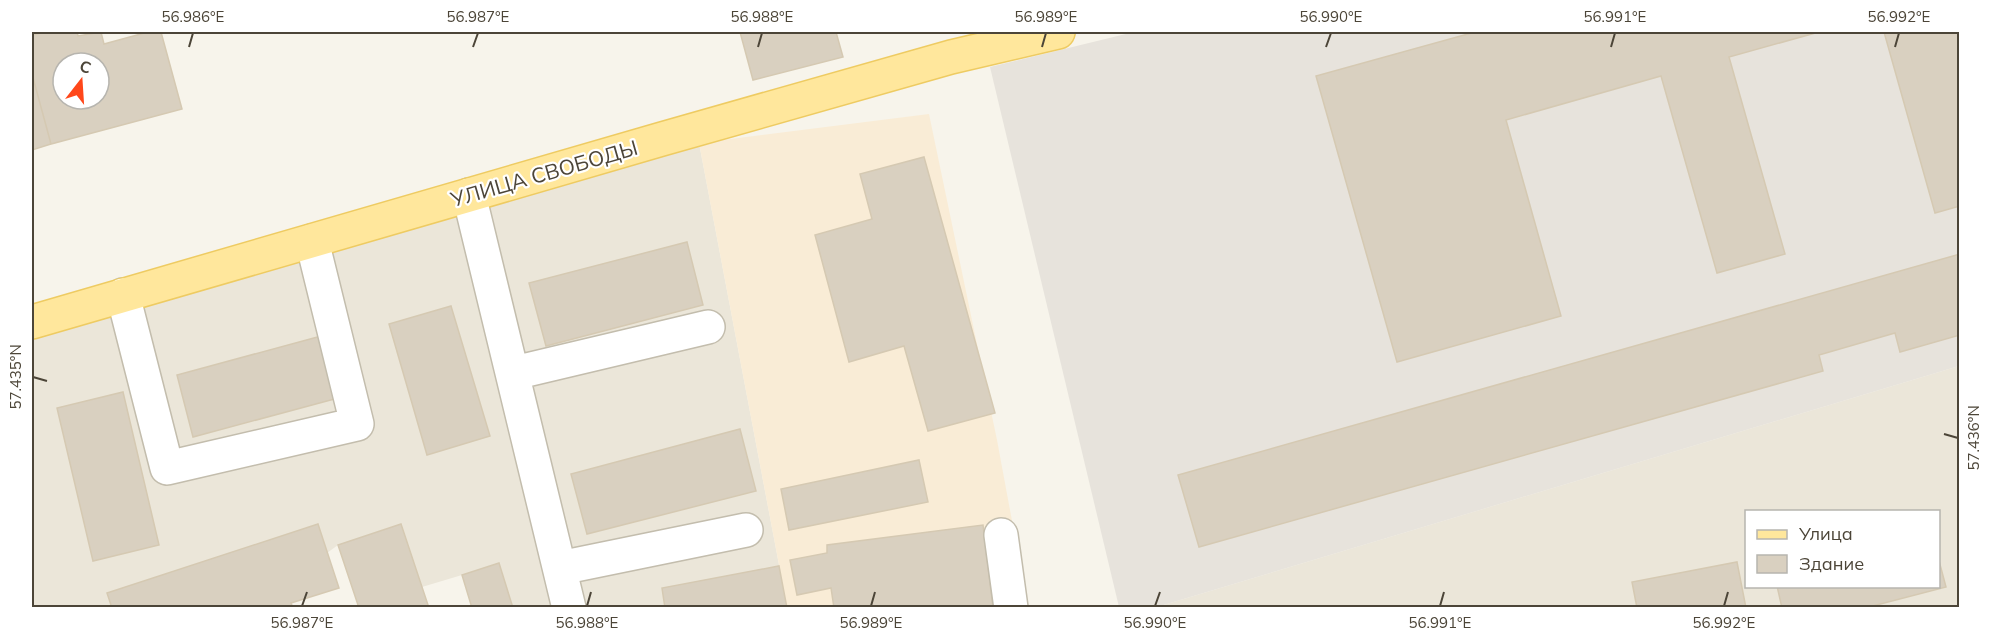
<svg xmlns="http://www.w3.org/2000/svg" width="1991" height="639" viewBox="0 0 1991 639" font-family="Mulish,sans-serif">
	<rect width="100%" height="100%" fill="#f7f4eb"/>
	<path fill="#ebe6d9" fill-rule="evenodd" d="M 699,143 L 787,607 L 513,607 L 462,575 L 422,587 L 401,524 L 338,545 L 327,553 L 112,607 L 32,608 L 32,339 Z
		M 1959,366 L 1959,607 L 1157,607 ZM 1746,512 L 1938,512 L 1938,586 L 1746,586 Z"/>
	<path fill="#f9ecd6" d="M 929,114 L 997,440 L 1028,607 L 787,607 L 699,143 Z"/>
	<path fill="#e7e3dc" d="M 1134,32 L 1959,32 L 1959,366 L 1157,607 L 1119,607 L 990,67 Z"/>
	<path fill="#d9d0c0" stroke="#d5c9b2" stroke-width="1.5" fill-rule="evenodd" d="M 45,32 L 77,32 L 78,36 L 101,32 L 104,44 L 148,32 L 161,32 L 182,109 L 51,144 L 32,74 L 32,35 ZM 63,63 L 99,63 L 99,99 L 63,99 Z
		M 740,32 L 836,32 L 843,57 L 753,80 Z
		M 1475,32 L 1819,32 L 1729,57 L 1785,254 L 1717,273 L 1661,76 L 1506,120 L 1561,316 L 1397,362 L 1316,76 Z
		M 1884,32 L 1960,32 L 1960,206 L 1935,213 Z
		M 32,74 L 51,144 L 32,150 Z
		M 924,157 L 995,413 L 928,431 L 904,346 L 849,362 L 815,235 L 872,219 L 860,174 Z
		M 687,242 L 703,305 L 546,346 L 529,283 Z
		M 1960,254 L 1960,335 L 1900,352 L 1895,333 L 1819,355 L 1823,371 L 1199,547 L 1178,475 Z
		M 451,306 L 490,436 L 427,455 L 389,324 Z
		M 325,335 L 342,397 L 193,437 L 177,375 Z
		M 123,392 L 159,545 L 93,561 L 57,408 Z
		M 740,429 L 756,491 L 587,534 L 571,474 Z
		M 919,460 L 928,502 L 789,530 L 781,489 Z
		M 318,524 L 339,588 L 291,603 L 293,608 L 112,608 L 107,593 Z
		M 401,524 L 429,608 L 359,608 L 338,545 Z
		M 983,525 L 993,608 L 834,608 L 831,588 L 797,595 L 790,560 L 827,553 L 827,545 Z
		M 1938,557 L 1946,587 L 1865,608 L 1782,608 L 1777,586 L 1938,586 Z
		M 1737,562 L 1746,608 L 1637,608 L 1632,582 Z
		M 499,563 L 513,608 L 472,608 L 462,575 Z
		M 779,566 L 787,608 L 665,608 L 662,588 Z"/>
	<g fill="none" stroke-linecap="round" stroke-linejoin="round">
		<defs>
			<path id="minor" d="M 469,195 L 569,608
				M 123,295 L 167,468 L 357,424 L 312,241
				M 514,373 L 708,327
				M 1001,535 L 1011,608
				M 560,568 L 746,530"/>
			<path id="major" d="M 32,322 L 662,139 L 951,57 L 1058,32"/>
		</defs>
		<use href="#minor" stroke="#c3bdad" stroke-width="36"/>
		<use href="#major" stroke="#eecb62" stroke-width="36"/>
		<use href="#minor" stroke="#fff" stroke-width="33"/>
		<use href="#major" stroke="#ffe79c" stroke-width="33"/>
	</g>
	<path fill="none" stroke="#4c4538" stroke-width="2" d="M 189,47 L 193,33M 473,47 L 478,33M 758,47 L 762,33M 1042,47 L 1046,33M 1326,47 L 1331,33M 1611,47 L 1615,33M 1895,47 L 1899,33M 33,377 L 47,381M 1944,434 L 1958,438M 302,606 L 307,592M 587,606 L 591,592M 871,606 L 875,592M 1155,606 L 1160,592M 1440,606 L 1444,592M 1724,606 L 1728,592"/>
	<g text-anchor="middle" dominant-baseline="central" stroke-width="4.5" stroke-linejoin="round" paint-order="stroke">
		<g font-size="21" fill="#4c4538" stroke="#fff">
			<text transform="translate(544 173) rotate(-16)">УЛИЦА СВОБОДЫ</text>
		</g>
	</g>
	<rect width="1991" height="639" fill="none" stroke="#ffffff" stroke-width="66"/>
	<rect x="1745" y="510" width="195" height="78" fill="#ffffff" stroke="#b7b5af" stroke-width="1.5"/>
	<rect x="1757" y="530" width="30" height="9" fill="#ffe79c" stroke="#b7b5af" stroke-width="1.5"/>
	<text x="1799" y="540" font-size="18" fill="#4c4538">Улица</text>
	<rect x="1757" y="555" width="30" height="18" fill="#d9d0c0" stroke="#b7b5af" stroke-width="1.5"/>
	<text x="1799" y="570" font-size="18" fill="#4c4538">Здание</text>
	<g transform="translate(81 81) rotate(17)"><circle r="28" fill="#ffffff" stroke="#b7b5af" stroke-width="1.5"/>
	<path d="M0-4.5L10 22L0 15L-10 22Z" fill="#ff471a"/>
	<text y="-9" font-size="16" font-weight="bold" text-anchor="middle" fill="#4c4538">С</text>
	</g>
	<rect x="33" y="33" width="1925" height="573" fill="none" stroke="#4c4538" stroke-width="2"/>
	<g font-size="15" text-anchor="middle" fill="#4c4538">
		<text x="193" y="22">56.986°E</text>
		<text x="478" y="22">56.987°E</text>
		<text x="762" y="22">56.988°E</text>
		<text x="1046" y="22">56.989°E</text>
		<text x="1331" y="22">56.990°E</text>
		<text x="1615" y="22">56.991°E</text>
		<text x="1899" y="22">56.992°E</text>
		<text transform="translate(16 377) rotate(-90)" y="5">57.435°N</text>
		<text transform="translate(1974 438) rotate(-90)" y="5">57.436°N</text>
		<text x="302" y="628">56.987°E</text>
		<text x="587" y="628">56.988°E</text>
		<text x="871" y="628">56.989°E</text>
		<text x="1155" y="628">56.990°E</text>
		<text x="1440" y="628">56.991°E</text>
		<text x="1724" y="628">56.992°E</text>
	</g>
</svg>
